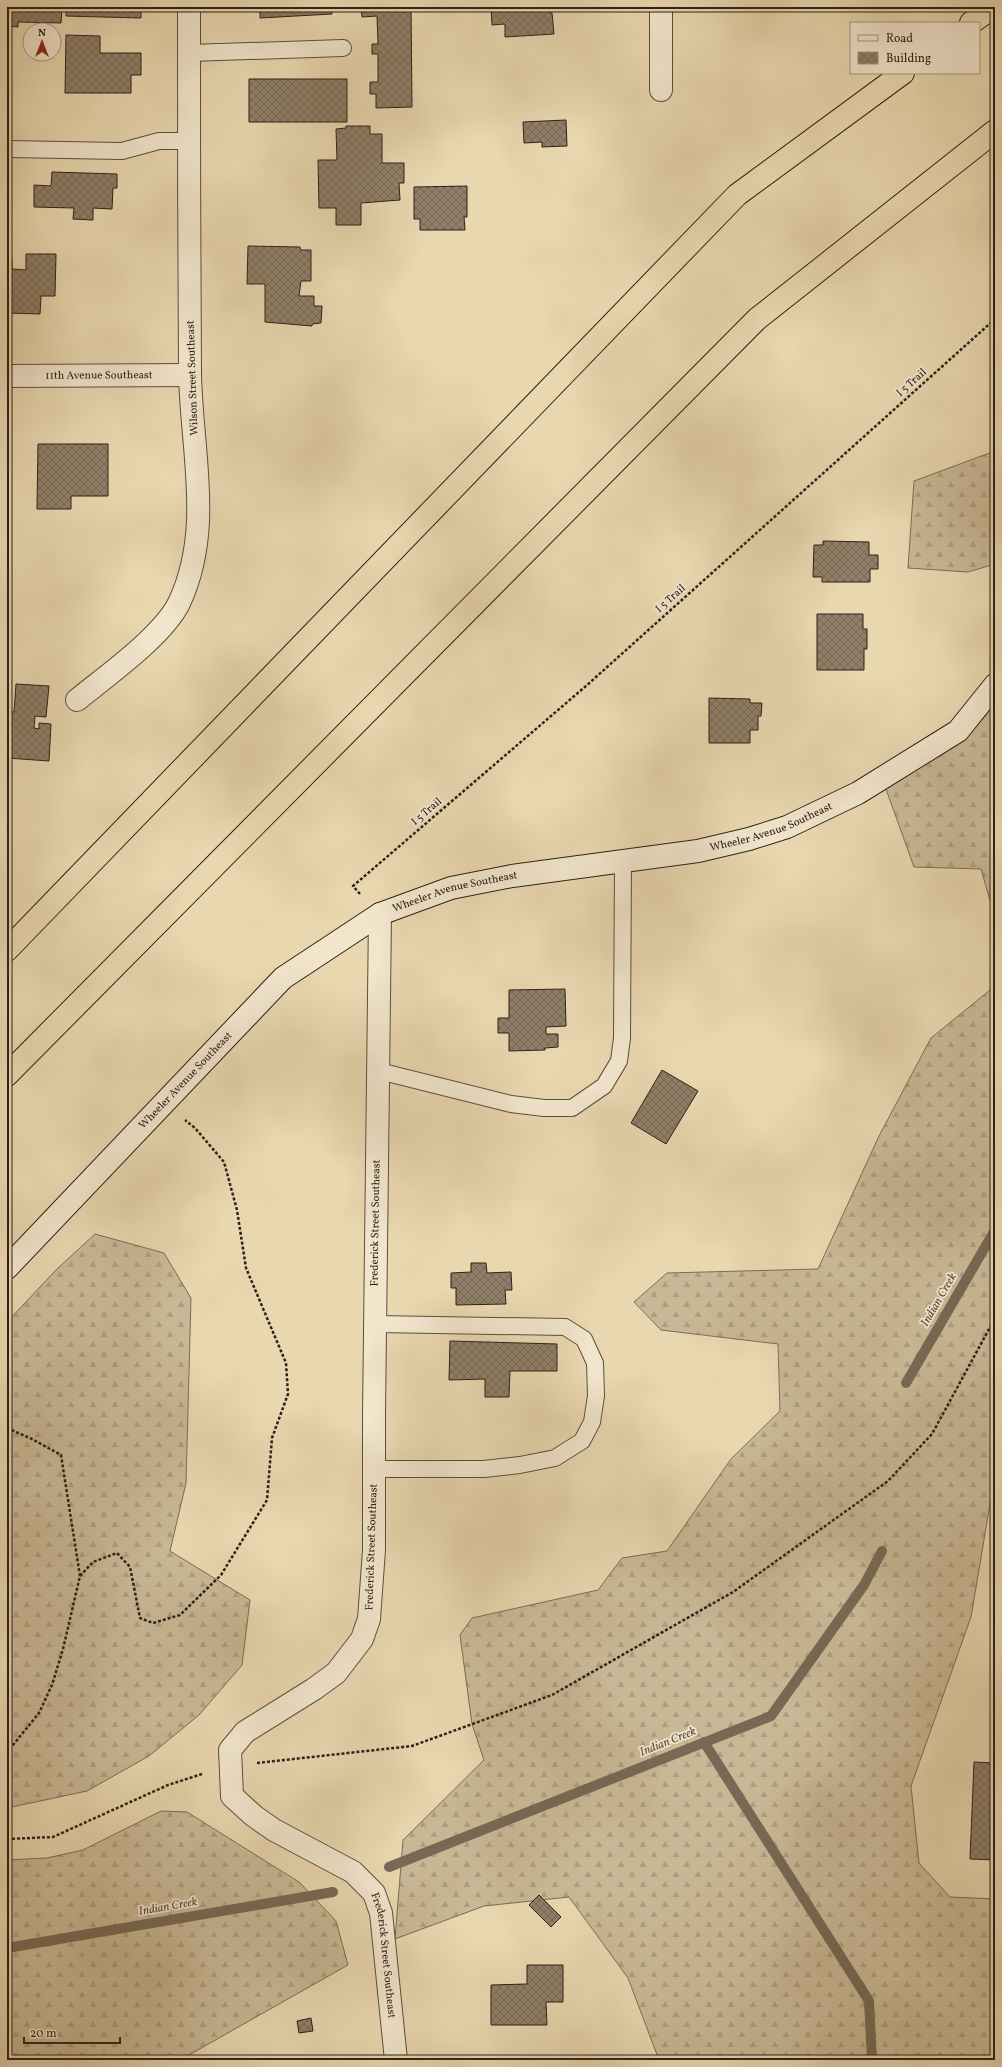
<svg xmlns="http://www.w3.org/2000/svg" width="1002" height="2067" viewBox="0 0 1002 2067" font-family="Vollkorn,serif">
	<defs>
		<pattern id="forest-firs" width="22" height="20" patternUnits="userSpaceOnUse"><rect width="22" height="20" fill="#c9b896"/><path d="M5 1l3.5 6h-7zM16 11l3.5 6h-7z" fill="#ad9e81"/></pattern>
		<pattern id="building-cross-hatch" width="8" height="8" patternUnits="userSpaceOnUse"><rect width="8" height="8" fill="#8f7f68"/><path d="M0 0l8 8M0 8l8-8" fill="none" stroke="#756855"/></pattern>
	</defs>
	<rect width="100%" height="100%" fill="#e9d7b0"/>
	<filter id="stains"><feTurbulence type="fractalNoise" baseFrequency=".005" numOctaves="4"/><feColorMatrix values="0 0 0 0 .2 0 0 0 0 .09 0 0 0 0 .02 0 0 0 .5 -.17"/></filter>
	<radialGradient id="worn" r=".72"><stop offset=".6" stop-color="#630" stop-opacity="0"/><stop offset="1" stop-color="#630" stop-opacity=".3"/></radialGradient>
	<path fill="url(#forest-firs)" stroke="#7b6c58" d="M 995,451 L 995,564 L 968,572 L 908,568 L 914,481 Z
		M 995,685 L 995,918 L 981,869 L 914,867 L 882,778 L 958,731 Z
		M 995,986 L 995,1493 L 991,1498 L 971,1617 L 911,1786 L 919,1863 L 950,1897 L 995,1899 L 995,2060 L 659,2060 L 628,1978 L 569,1897 L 484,1906 L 395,1939 L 403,1840 L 484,1760 L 472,1724 L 460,1635 L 472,1618 L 598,1590 L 622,1558 L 667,1551 L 731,1459 L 780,1411 L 778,1344 L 661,1330 L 634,1302 L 667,1273 L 818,1269 L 879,1136 L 931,1038 Z
		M 95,1234 L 164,1253 L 191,1298 L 186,1483 L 170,1551 L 250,1600 L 242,1665 L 199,1715 L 149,1756 L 87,1791 L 7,1808 L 7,1322 L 57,1269 Z
		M 161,1811 L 187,1812 L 299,1882 L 336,1921 L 348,1965 L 180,2060 L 7,2060 L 7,1860 L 47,1858 L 83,1850 Z"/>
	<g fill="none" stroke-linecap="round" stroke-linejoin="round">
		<path stroke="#776955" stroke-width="10" d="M 906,1383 L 995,1230
			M 704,1742 L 869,2001 L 872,2060
			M 389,1867 L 771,1716 L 864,1585 L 882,1551
			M 7,1948 L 333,1892"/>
	</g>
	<path fill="url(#building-cross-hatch)" stroke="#2d2019" d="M 7,7 L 62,7 L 61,23 L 18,22 L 18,27 L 7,26 Z
		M 66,7 L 141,7 L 141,18 L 66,16 Z
		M 260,7 L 331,7 L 332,14 L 260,18 Z
		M 361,7 L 411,7 L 412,107 L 376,108 L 376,94 L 370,94 L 370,82 L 378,82 L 378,54 L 372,54 L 372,44 L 378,44 L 377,16 L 362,17 Z
		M 491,7 L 549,7 L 550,13 L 552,13 L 554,34 L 505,37 L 505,24 L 492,25 Z
		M 66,35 L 100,36 L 100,53 L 141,53 L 141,75 L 131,75 L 131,93 L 65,93 Z
		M 249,79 L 347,79 L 347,122 L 249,122 Z
		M 566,120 L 567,146 L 542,147 L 542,142 L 524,143 L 523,122 Z
		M 346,126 L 370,126 L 370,134 L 382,134 L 382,163 L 404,163 L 404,183 L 399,183 L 400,200 L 361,203 L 361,225 L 336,225 L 336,208 L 319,208 L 318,160 L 337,160 L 336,129 L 346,128 Z
		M 52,172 L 117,174 L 117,188 L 113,188 L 112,209 L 93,208 L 93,220 L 73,219 L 74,208 L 34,207 L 34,185 L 51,186 Z
		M 467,186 L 467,217 L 464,217 L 465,230 L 420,230 L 420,219 L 414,219 L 414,187 Z
		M 248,246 L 300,247 L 301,250 L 311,250 L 311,281 L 301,281 L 299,296 L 314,296 L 314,306 L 322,306 L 321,323 L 312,324 L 312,326 L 265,322 L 265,284 L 247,284 Z
		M 26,254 L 56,254 L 55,296 L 41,296 L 40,314 L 7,313 L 7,259 L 12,259 L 12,269 L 26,270 Z
		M 38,444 L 108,444 L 108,496 L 71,496 L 71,509 L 37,509 Z
		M 823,541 L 869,542 L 869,555 L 878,555 L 878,569 L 870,569 L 870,582 L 822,582 L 822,577 L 813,577 L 814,545 L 823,545 Z
		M 817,614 L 863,614 L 863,629 L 867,629 L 867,649 L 864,649 L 864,670 L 817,670 Z
		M 16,684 L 49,686 L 46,717 L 35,716 L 34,728 L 39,729 L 39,723 L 51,724 L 49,761 L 7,758 L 7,712 L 14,712 Z
		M 709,698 L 750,699 L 750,703 L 762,703 L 761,716 L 758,716 L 758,730 L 750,730 L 750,743 L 709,743 Z
		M 565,989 L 566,1026 L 546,1027 L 546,1034 L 558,1034 L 558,1047 L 545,1048 L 545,1050 L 509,1051 L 509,1033 L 498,1033 L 498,1018 L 509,1018 L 509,990 Z
		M 662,1070 L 698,1091 L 666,1144 L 631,1123 Z
		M 471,1263 L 486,1263 L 487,1273 L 511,1272 L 512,1290 L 505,1290 L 506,1304 L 456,1305 L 456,1288 L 451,1288 L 451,1273 L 471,1272 Z
		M 450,1341 L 557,1344 L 557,1371 L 510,1371 L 509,1397 L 485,1397 L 485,1379 L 449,1380 Z
		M 974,1762 L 995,1763 L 995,1860 L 970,1859 Z
		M 539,1895 L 561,1917 L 551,1927 L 529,1905 Z
		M 527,1965 L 563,1965 L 563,2002 L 546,2002 L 547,2025 L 491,2025 L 491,1985 L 527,1984 Z
		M 311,2018 L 313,2031 L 299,2033 L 297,2021 Z"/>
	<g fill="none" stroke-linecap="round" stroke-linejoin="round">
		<defs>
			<path id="lane" d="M 189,53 L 343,48
				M 7,149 L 122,151 L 159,141 L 189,141
				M 379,1071 L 511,1104 L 544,1108 L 572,1108 L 604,1086 L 619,1061 L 622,1038 L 623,861
				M 374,1469 L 484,1469 L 520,1465 L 555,1458 L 582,1441 L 592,1422 L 596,1396 L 595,1363 L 584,1339 L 565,1327 L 375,1324"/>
			<g id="street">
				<path d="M 661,90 L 661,7"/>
				<path id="s1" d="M 7,376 L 190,375"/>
				<path d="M 77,700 C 105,677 163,636 179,603 C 214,529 191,450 190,372 C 189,250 189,129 189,7"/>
				<path id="s2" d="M 380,914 L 374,1415 L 374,1550 L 369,1619 L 362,1639 L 336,1673 L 314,1689 L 245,1732 L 230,1750 L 232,1796 L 254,1816 L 274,1830 L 353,1872 L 374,1893 L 381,1913 L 396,2060"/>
			</g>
			<g id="secondary">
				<path id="s3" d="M 7,1268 L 283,978 L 380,914 L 451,888 L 512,876 L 698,851 L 749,839 L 787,827 L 858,793 L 958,731 L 995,685"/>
			</g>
			<path id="highway" d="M 971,23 L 993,7
				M 7,950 L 737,195 L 903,73
				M 7,1075 L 757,319 L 995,131"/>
		</defs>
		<use href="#lane" stroke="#5c4e3f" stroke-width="18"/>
		<use href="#street" stroke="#5c4e3f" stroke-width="24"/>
		<use href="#secondary" stroke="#2d2019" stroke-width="24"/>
		<use href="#highway" stroke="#2d2019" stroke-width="24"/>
		<path stroke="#2d2019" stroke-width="2.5" stroke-dasharray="3 2" stroke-linecap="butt" d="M 360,894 L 353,886 L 586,686 L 995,319
			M 7,1428 L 32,1439 L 61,1455 L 80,1576 L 63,1649 L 52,1685 L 39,1713 L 13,1745 L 7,1749
			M 80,1576 L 93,1562 L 117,1553 L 130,1567 L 140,1618 L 153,1623 L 180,1615 L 221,1575 L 267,1500 L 272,1438 L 288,1394 L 286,1363 L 246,1268 L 237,1210 L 224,1162 L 195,1128 L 185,1120
			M 257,1763 L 412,1746 L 552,1695 L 733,1592 L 888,1481 L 932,1434 L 995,1318
			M 7,1839 L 53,1837 L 168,1785 L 202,1774"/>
		<use href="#lane" stroke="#f1e5cc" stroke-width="16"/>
		<use href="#street" stroke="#f1e5cc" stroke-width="22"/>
		<use href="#secondary" stroke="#f1e5cc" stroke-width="22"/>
		<use href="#highway" stroke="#e9d7b0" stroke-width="22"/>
	</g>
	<g text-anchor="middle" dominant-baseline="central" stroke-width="3.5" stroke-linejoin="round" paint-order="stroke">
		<g font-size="11" fill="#2d2019" stroke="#f1e5cc">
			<text stroke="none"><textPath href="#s1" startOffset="92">11th Avenue Southeast</textPath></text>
			<text transform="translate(193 378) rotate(-92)">Wilson Street Southeast</text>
			<text transform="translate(912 383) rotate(-42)">I 5 Trail</text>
			<text transform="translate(671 599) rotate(-42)">I 5 Trail</text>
			<text transform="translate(427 812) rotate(-41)">I 5 Trail</text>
			<text stroke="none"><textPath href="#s3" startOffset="919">Wheeler Avenue Southeast</textPath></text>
			<text stroke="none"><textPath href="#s3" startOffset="595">Wheeler Avenue Southeast</textPath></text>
			<text stroke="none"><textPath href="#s3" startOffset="259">Wheeler Avenue Southeast</textPath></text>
			<text transform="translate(376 1223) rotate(-89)">Frederick Street Southeast</text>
			<text transform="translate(372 1547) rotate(-88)">Frederick Street Southeast</text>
			<text stroke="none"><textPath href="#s2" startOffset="1184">Frederick Street Southeast</textPath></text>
		</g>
		<g font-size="12" font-style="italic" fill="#584a3c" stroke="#f1e5cc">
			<text transform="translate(939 1300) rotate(-60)">Indian Creek</text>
			<text transform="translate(668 1742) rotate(-22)">Indian Creek</text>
			<text transform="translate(168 1907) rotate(-10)">Indian Creek</text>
		</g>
	</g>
	<rect width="1002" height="2067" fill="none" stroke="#e9d7b0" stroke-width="24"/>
	<rect x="8" y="8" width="986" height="2051" fill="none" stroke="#2d2019" stroke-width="2"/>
	<rect x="12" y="12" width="978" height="2043" fill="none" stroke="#2d2019"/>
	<rect x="850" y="22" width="130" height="52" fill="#f1e5cc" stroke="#a39684"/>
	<rect x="858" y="35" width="20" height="6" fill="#f1e5cc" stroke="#a39684"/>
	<text x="886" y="42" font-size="12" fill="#2d2019">Road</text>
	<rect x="858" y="52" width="20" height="12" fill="url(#building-cross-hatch)" stroke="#a39684"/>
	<text x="886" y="62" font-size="12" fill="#2d2019">Building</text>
	<g transform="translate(42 42)"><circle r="19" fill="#f1e5cc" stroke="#a39684"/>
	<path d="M0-3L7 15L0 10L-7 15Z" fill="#8f2418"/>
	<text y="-6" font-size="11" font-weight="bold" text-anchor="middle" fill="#2d2019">N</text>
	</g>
	<path d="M24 2037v6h96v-6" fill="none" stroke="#2d2019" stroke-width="2"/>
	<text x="30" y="2037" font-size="12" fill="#2d2019" stroke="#f1e5cc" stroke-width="3" paint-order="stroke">20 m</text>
	<rect width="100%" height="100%" filter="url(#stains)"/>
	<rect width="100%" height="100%" fill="url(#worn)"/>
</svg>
